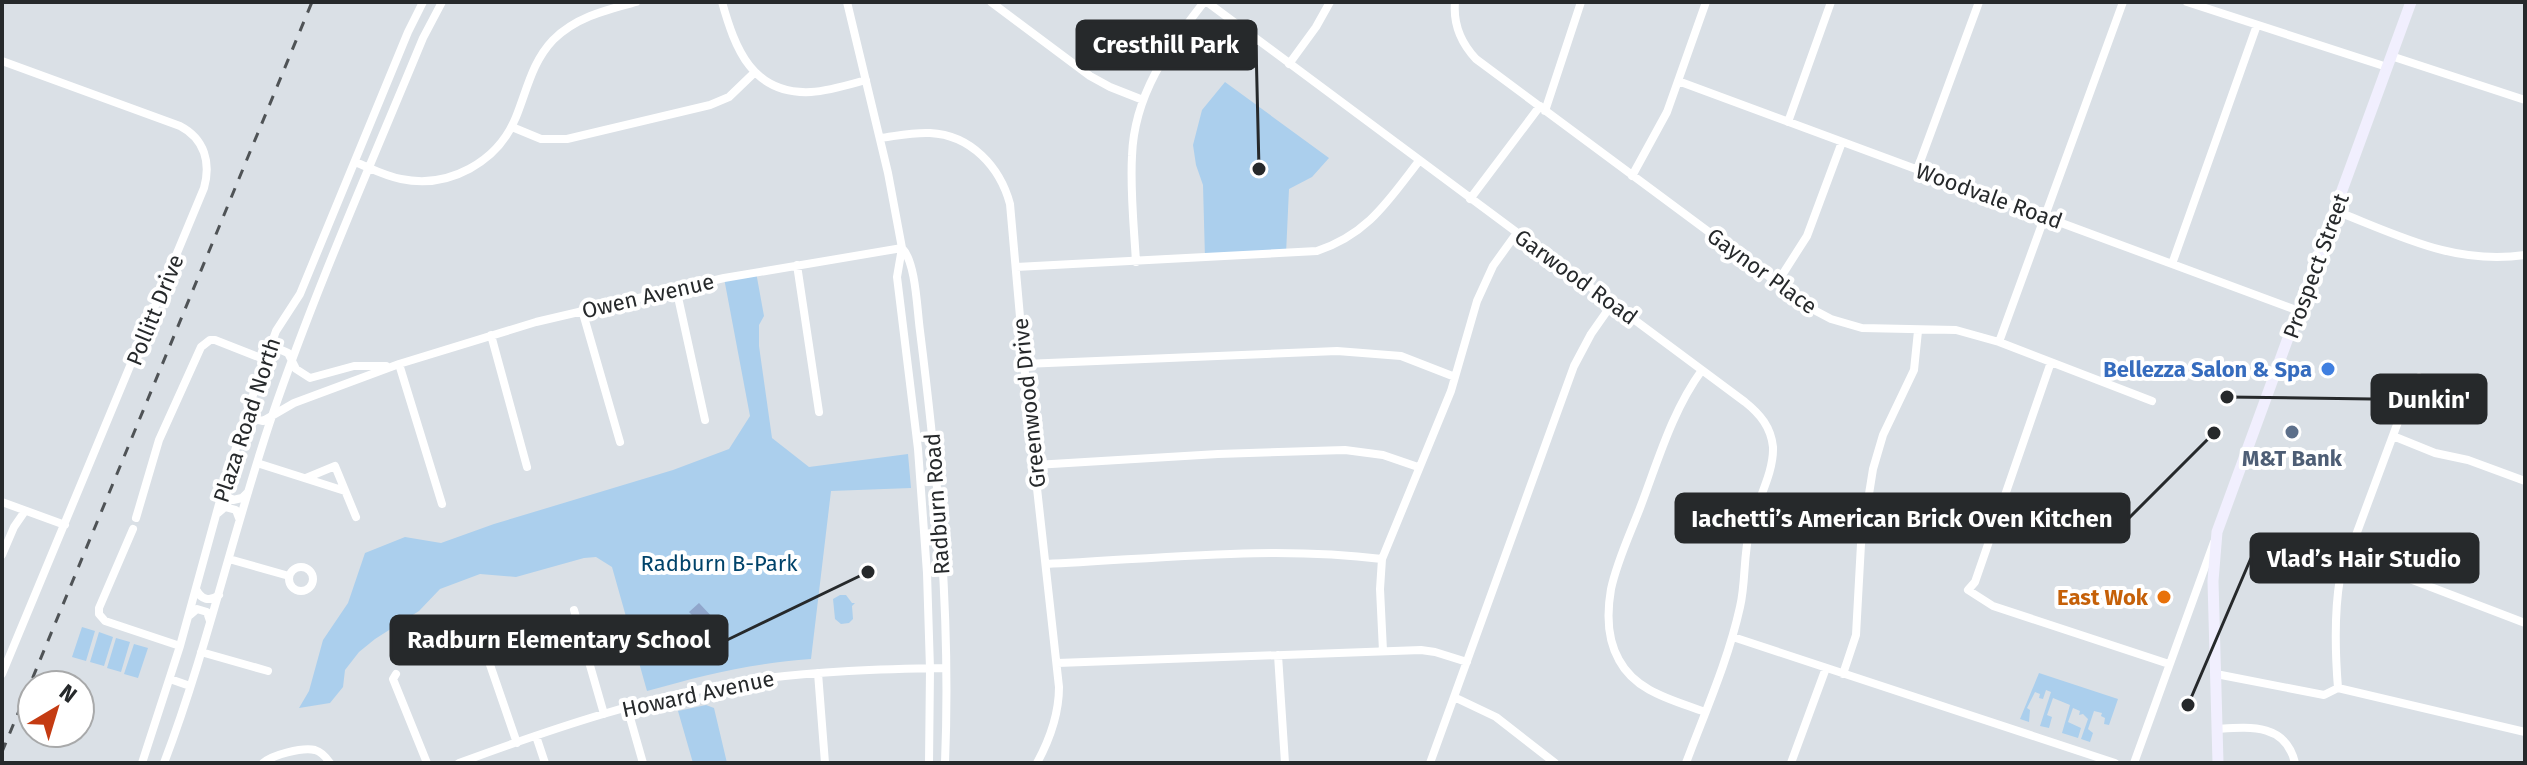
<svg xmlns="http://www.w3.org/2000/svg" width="2527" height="765" viewBox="0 0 2527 765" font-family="'Fira Sans',sans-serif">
	<rect width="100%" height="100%" fill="#dae0e6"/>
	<path fill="#abcfed" d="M 1225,82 L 1329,158 L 1312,177 L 1289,189 L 1286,254 L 1205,258 L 1203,185 L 1196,165 L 1193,145 L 1202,110 Z
		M 756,272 L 764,316 L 759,325 L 759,346 L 772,438 L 809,467 L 908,454 L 911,488 L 831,491 L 811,659 C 753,663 703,675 647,691 L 612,567 L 596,557 L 584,558 L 516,577 L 480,574 L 440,589 L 419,611 L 375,639 L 359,652 L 345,670 L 343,687 L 330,703 L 299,708 L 309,691 L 323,640 L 348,603 L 365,553 L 405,537 L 441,543 L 494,524 L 673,470 L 729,449 L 750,416 L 724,278 Z
		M 840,595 L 846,595 L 852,603 L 855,603 L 852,606 L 853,619 L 849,623 L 841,624 L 835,619 L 833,599 Z
		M 82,627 L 95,631 L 86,661 L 72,657 Z
		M 99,632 L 113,637 L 104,666 L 90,662 Z
		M 116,638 L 130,642 L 121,672 L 107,668 Z
		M 134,644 L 148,648 L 138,678 L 124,674 Z
		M 2039,673 L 2118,699 L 2109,725 L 2104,724 L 2105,718 L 2101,716 L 2102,713 L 2094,711 L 2088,729 L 2093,733 L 2090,742 L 2081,739 L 2088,719 L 2083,714 L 2079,715 L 2080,711 L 2073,708 L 2068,722 L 2081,728 L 2078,738 L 2062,733 L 2070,705 L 2053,698 L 2047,715 L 2052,717 L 2049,728 L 2040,726 L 2051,692 L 2046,690 L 2043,699 L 2039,698 L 2040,694 L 2035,692 L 2027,708 L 2030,710 L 2029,722 L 2020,719 Z
		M 706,705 L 714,708 L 727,763 L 693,763 L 678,711 Z"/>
	<path fill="#90a6cb" d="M 699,603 L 715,620 L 699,635 L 704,642 L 697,649 L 682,633 L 696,619 L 689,612 Z"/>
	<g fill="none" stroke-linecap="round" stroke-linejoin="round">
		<path stroke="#fff" stroke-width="8" d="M 722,2 C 735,48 752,95 811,92 C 829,91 848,85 866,80
			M 847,2 L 888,173 L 902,248 L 897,277 L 918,449 L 927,573 L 930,669 L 929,763
			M 991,2 L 1090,76 L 1110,87 L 1143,100
			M 1207,2 L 1745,402 C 1760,414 1771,427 1773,447 C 1774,474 1756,502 1750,529 C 1743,555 1746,582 1740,607 C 1728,661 1705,712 1686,763
			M 1455,2 C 1453,25 1461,43 1476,59 L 1814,310 L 1831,319 L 1862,328 L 1956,330 L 1999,342 L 2152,401
			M 2187,2 L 2387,67
			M 2391,56 L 2525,100
			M 2,61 L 180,126 C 205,139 211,163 204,188 L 2,674
			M 1289,64 L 1316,27 L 1330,2
			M 1678,81 L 2299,311
			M 1545,111 L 1581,2
			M 1788,122 L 1831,2
			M 512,127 L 541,139 L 567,139 L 710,105 L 729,97 L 755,72
			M 880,138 C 896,136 914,132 930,133 C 971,135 1000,167 1010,204 L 1028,407 L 1059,687 C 1059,715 1050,739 1037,763
			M 355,162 C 370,168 385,176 401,179 C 449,189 498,162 516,117 C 527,90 532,62 553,40 C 576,17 606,10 636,2
			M 1917,170 L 1979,2
			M 1632,176 L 1667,112 L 1706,2
			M 1470,199 L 1540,106
			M 2336,211 C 2400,236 2454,265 2525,255
			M 902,248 C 916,262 917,310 920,331 C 938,474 951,619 945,763
			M 1136,262 C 1134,227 1130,191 1132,156 C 1134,95 1168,48 1204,2
			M 2172,264 L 2257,25
			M 797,265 L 819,412
			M 1016,267 L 1317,251 C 1368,234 1388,201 1419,161
			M 1777,283 L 1807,236 L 1842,142
			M 676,288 L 705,420
			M 582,310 L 620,442
			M 491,335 L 527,467
			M 1999,342 L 2123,2
			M 269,353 L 279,349 L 288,353 L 296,369 L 310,378 L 354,366 L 386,366
			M 2051,362 L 1975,582 L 1968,590 L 1993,606 L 2169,664
			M 399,364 L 442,504
			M 1024,364 L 1337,351 L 1401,356 L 1455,377
			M 1702,370 C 1672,411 1658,461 1640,508 C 1630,534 1617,561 1611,589 C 1607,612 1607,639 1619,660 C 1636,692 1673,700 1705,712
			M 249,407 L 254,419 L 263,421 L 294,403 L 399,364 L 536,322 L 724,278 L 902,248
			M 2393,436 L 2435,453 L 2468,460 L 2525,481
			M 257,463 L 345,491
			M 1035,465 L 1218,454 L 1345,450 L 1383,455 L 1418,467
			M 306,478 L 335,466 L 356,517
			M 224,487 L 228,497 L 233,500 L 242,498 L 248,492
			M 2,502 L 65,525
			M 218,513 L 225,507 L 236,510 L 239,518
			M 136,518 L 159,440 L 201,347 L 210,340 L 215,340 L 266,360
			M 133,529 L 99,608 L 99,614 L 105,621 L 180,646
			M 2,555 L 14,527 L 25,511
			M 2347,555 L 2525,623
			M 229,559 L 289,576
			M 1046,564 C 1157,559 1271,545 1382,559
			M289 579a12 12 0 1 1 24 0a12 12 0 1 1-24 0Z
			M 196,589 C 201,600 210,602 219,595
			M 574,610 L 604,714
			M 190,615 L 197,609 L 207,612 L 210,621
			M 477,627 L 517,743
			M 1733,637 L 2115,763
			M 1383,651 L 1380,589 L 1382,559 L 1451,391 L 1477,301 L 1493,266 L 1516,234
			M 201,652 L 268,671
			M 1278,655 L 1285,763
			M 1057,663 L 1421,650 L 1435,652 L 1467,662
			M 818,673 L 825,763
			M 396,674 L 393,679 L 427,763
			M 1843,674 L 1856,635 L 1861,544 L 1873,469 L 1883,435 L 1914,370 L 1918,331
			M 2216,674 L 2324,695 L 2338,688 L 2525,732
			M 170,679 L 190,686
			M 2338,688 C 2335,651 2334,614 2340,578 L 2411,387 L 2419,377
			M 1454,697 L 1496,717 L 1555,763
			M 627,707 L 643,763
			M 2217,729 C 2249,727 2286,723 2295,763
			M 536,736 L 545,763
			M 142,763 L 180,646 L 224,486 L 249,406 L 276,331 L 300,294 L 408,32 L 423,2
			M 164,763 C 207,650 233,531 272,416 C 316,288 371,164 423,38 L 442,2
			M 263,763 C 272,755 302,747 315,750 C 322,752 326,757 330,763
			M 459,763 C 554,728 651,695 752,680 C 816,671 881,669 946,668
			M 1430,763 L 1574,366 L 1591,334 L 1612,304
			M 1791,763 L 1826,668
			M 2134,763 L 2214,542"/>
		<path stroke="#f1effe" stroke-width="11" d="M 2218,763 L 2213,581 L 2217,532 L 2411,2"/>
		<path stroke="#4f5356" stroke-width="3" stroke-dasharray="10 10" stroke-linecap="butt" d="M 2,752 L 312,2"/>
	</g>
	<circle fill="#3f7fe0" stroke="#fff" stroke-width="3" cx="2328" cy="369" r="8"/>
	<circle fill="#5c6f8a" stroke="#fff" stroke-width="3" cx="2292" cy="432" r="8"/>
	<circle fill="#e8710a" stroke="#fff" stroke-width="3" cx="2164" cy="597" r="8"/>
	<g text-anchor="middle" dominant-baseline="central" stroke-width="8" stroke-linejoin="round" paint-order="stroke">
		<g font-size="22" fill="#26292b" stroke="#fff">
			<text transform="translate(1989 196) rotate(20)">Woodvale Road</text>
			<text transform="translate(2316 266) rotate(-70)">Prospect Street</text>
			<text transform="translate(1762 271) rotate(36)">Gaynor Place</text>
			<text transform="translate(1576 277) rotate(36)">Garwood Road</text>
			<text transform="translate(648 296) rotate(-13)">Owen Avenue</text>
			<text transform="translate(155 310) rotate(-68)">Pollitt Drive</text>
			<text transform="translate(1029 403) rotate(-96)">Greenwood Drive</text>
			<text transform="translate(247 420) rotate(-72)">Plaza Road North</text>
			<text transform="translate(937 504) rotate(-94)">Radburn Road</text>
			<text transform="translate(698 694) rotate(-12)">Howard Avenue</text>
		</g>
		<g font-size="22" font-weight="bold" fill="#366cbe" stroke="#fff" text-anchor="end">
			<text x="2312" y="369">Bellezza Salon &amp; Spa</text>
		</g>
		<g font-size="22" font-weight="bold" fill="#4e5e75" stroke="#fff">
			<text x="2292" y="458">M&amp;T Bank</text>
		</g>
		<g font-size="22" fill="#00436a" stroke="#fff">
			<text x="719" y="563">Radburn B-Park</text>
		</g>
		<g font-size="22" font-weight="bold" fill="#c56008" stroke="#fff" text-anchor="end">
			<text x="2148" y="597">East Wok</text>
		</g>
	</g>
	<path fill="none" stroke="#26292b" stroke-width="3" d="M1259 169L1256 45M2227 397L2372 399M2214 433L2129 518M2188 705L2251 558M868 572L727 640"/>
	<g fill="#26292b" stroke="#fff" stroke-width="3">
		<circle cx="1259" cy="169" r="8"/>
		<circle cx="2227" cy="397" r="8"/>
		<circle cx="2214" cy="433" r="8"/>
		<circle cx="2188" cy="705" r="8"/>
		<circle cx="868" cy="572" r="8"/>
	</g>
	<g fill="#26292b" stroke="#26292b" stroke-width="3">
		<rect x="1077" y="21" width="179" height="48" rx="8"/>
		<rect x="2372" y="375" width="114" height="48" rx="8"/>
		<rect x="1676" y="494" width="453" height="48" rx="8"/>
		<rect x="2251" y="534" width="227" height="48" rx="8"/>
		<rect x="391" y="616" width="336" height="48" rx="8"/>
	</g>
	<g font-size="24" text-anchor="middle" font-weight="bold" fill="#fff">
		<text x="1166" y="53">Cresthill Park</text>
		<text x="2429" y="408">Dunkin'</text>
		<text x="1902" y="527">Iachetti’s American Brick Oven Kitchen</text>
		<text x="2364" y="567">Vlad’s Hair Studio</text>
		<text x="559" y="648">Radburn Elementary School</text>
	</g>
	<rect width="2527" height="765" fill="none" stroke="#26292b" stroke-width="8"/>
	<g transform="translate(56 709) rotate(38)"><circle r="38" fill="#ffffff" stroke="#a8a9aa" stroke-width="2"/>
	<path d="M0-6L14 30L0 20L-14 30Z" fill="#c43b12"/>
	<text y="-12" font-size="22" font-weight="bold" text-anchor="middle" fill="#26292b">N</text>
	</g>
</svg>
